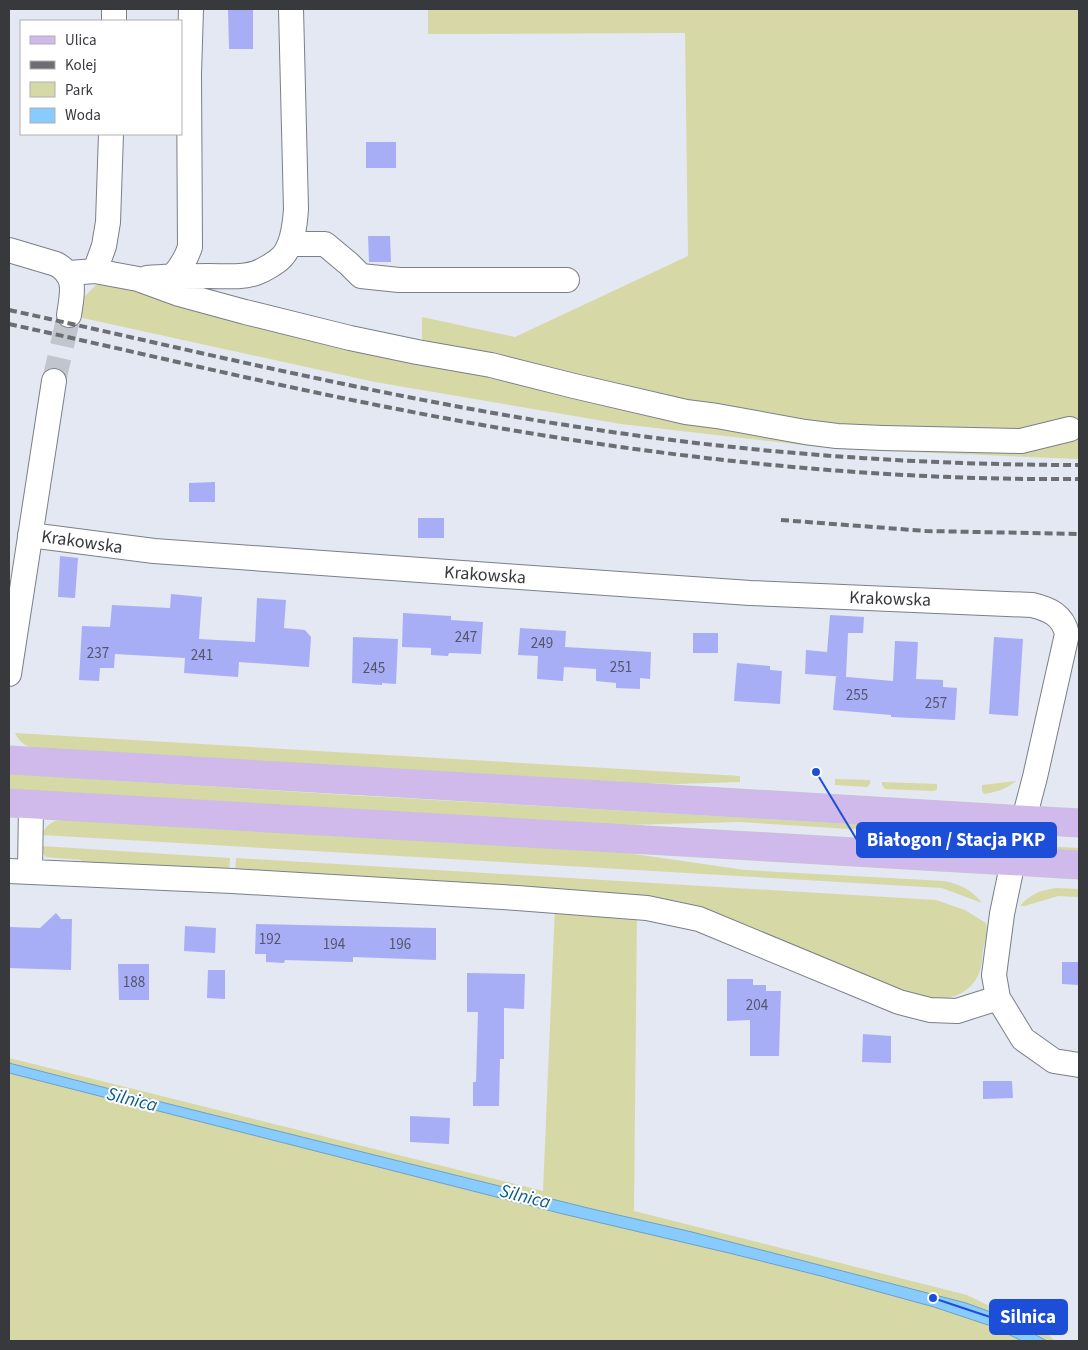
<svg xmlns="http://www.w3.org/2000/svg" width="1088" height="1350" viewBox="0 0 1088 1350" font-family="'Source Sans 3',sans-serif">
	<rect width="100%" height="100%" fill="#e3e8f2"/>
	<path fill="#d6d9a5" d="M 428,9 L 1079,9 L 1079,420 L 1017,435 L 846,431 L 422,349 L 422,317 L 515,337 L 688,256 L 685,33 L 428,34 Z
		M 100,281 L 806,437 L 1079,430 L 1079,459 L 839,449 L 621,424 L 375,382 L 69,315 L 83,298 Z
		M 15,733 L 740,776 L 740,782 L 676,784 L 642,783 L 35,749 C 26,746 20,743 15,733 Z
		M 9,774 L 364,796 L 943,829 L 947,829 L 948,832 L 946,835 L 944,835 L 740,822 L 625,825 L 581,823 L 9,789 Z
		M 835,779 L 870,780 L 870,784 L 867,787 L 835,785 Z
		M 1016,781 C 1007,789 996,792 984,794 L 982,791 L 982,785 Z
		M 882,782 L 937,784 L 937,789 L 934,791 L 885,789 L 882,785 Z
		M 65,819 L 620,852 L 745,870 L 944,881 C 960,884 972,890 982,903 L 942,888 L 42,835 C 46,824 54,820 65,819 Z
		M 41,846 L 230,858 L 229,876 L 87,867 L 81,860 L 46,857 L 43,853 Z
		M 1041,846 L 1079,848 L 1079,852 L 1041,849 L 1039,848 Z
		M 236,858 L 936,900 L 965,910 L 986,923 C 988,932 985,941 983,950 C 982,957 982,966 979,973 C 972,993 950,999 931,1002 L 713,915 L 235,876 Z
		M 1056,888 L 1078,889 L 1078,897 L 1058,896 L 1025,906 L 1020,906 C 1032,893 1039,891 1056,888 Z
		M 555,907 L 637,912 L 634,1211 L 967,1295 L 1049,1335 L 1055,1341 L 9,1341 L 9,1058 L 543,1191 Z"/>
	<path fill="#87cbff" stroke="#6f9fc5" d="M 9,1063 L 153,1100 L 588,1208 L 692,1232 L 966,1303 L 996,1314 L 1047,1341 L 1022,1341 L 994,1327 L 934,1307 L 821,1276 L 733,1254 L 563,1214 L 9,1073 Z"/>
	<path fill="#a8aef5" d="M 228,9 L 253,9 L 253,49 L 229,49 Z
		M 366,142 L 396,142 L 396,168 L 366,168 Z
		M 368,236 L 390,236 L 391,262 L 369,262 Z
		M 215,482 L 215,502 L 189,502 L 189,483 Z
		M 418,518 L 444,518 L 444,538 L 418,538 Z
		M 60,556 L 78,558 L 75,598 L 58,597 Z
		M 171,594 L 202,597 L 199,639 L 255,642 L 257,598 L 286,600 L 284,628 L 305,630 L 311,637 L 309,667 L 239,662 L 238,677 L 184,673 L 185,658 L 115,654 L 114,668 L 100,668 L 99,681 L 79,680 L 82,626 L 110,627 L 112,605 L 170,608 Z
		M 403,613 L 451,616 L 451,620 L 483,622 L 481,654 L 449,653 L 448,656 L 431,655 L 431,648 L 402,647 Z
		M 830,615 L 864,617 L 863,633 L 848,633 L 846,677 L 805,674 L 806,650 L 827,652 Z
		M 520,628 L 566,631 L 565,647 L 651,652 L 650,679 L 640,678 L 640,689 L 616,688 L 616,683 L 596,681 L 596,669 L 564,667 L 563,681 L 537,679 L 538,656 L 518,655 Z
		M 693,633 L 718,633 L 718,653 L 693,653 Z
		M 353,637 L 398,639 L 396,684 L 382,683 L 382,685 L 352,683 Z
		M 994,637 L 1023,639 L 1018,716 L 989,714 Z
		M 895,641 L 918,642 L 916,679 L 943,680 L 943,687 L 957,688 L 955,720 L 891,717 L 891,715 L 833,710 L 836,676 L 893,681 Z
		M 737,663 L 770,666 L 770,670 L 782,671 L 780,704 L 734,701 Z
		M 56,913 L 61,919 L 72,919 L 71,970 L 9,968 L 9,927 L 40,928 Z
		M 256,924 L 436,928 L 436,960 L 353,957 L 353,962 L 285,960 L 284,963 L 266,962 L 266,954 L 255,954 Z
		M 185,926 L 216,928 L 215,953 L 184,951 Z
		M 1062,962 L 1079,962 L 1079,985 L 1062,984 Z
		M 118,964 L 149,964 L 149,1000 L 119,1000 Z
		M 208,970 L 225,970 L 225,999 L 207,998 Z
		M 467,973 L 525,974 L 524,1009 L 504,1008 L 504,1059 L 500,1059 L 499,1106 L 473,1106 L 473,1082 L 476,1082 L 478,1012 L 467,1012 Z
		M 727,979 L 753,979 L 753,985 L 766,985 L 766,991 L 781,991 L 779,1056 L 750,1056 L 750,1020 L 727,1021 Z
		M 863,1034 L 891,1036 L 891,1063 L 862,1062 Z
		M 983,1081 L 1012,1081 L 1013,1098 L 983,1099 Z
		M 410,1116 L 450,1118 L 449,1144 L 410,1142 Z"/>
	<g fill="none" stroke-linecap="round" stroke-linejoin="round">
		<path stroke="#c1c5ce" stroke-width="24" stroke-dasharray="24 12" stroke-linecap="butt" d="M 54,381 L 69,315"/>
		<defs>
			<path id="minor" d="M 114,21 L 114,9
				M 290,244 L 325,244 L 349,264 L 361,276 L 399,280 L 567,280
				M 9,250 L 56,264 C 78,276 72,294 69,315
				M 95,271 L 104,246 L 108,222 L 111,134
				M 69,273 L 95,271 L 138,279 L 179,294 L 245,312 L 350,338 L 417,352 L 491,365 L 574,386 L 686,412 L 717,416 L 805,432 L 837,436 L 883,438 L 1021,441 L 1070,429
				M 173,276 C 181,267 186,259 190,247 L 189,74 L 191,9
				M 147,278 C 168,276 189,276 209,276 C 224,276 242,278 256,273 C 264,270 276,263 282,257 C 293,245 295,224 296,209 L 291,9
				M 30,535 L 154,551 L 504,576 L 750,593 L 1032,605 C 1049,609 1063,615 1067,634 L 1035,777 L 1013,861 L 1002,914 L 994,975 L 998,998 L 1023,1039 L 1054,1061 L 1079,1065
				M 9,674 L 54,381
				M 9,871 L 232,881 L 517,898 L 647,908 L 699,919 L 899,1002 L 930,1010 L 957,1011 L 998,998
				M 30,872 L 31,805"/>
			<path id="major" d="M 9,760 L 1079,823
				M 9,803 L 1079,865"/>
		</defs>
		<use href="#minor" stroke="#7a7f88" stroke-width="26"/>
		<use href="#major" stroke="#c7c8c9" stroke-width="29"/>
		<use href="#minor" stroke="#fff" stroke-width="24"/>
		<use href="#major" stroke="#d0b9eb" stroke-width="28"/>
		<path stroke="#6c6e74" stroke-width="4" stroke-dasharray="8 4" stroke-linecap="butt" d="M 9,310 C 200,352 391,399 585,428 C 748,453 914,465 1079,465
			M 9,324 C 136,352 264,383 392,408 C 618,453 849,481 1079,479
			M 781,520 L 926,531 L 1079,534"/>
	</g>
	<g text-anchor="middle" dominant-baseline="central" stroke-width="4" stroke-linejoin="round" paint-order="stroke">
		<g font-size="15" fill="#53566b">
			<text x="466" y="637">247</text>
			<text x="542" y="643">249</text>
			<text x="98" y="653">237</text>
			<text x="202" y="655">241</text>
			<text x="621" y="667">251</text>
			<text x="374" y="668">245</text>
			<text x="857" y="695">255</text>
			<text x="936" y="703">257</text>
			<text x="270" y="939">192</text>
			<text x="334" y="944">194</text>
			<text x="400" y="944">196</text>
			<text x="134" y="982">188</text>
			<text x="757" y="1005">204</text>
		</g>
		<g font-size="18" fill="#37393d" stroke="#fff">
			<text transform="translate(82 542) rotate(8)">Krakowska</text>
			<text transform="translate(485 575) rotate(4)">Krakowska</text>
			<text transform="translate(890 599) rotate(2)">Krakowska</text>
		</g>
		<g font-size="19" font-style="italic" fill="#095c8b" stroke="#fff">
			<text transform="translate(132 1100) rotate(14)">Silnica</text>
			<text transform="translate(525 1197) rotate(14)">Silnica</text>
		</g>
	</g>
	<path fill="none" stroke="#1d4ed8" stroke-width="2" d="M816 772L857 840M933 1298L990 1317"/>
	<g fill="#1d4ed8" stroke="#fff" stroke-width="2">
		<circle cx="816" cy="772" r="5"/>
		<circle cx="933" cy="1298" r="5"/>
	</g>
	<g fill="#1d4ed8" stroke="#1d4ed8" stroke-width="2">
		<rect x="857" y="823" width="199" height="34" rx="5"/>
		<rect x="990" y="1300" width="77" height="34" rx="5"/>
	</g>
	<g font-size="19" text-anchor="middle" font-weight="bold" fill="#fff">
		<text x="956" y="846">Białogon / Stacja PKP</text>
		<text x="1028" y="1323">Silnica</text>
	</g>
	<rect width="1088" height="1350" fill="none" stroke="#37393d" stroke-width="20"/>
	<rect x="20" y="20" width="162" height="115" fill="#ffffff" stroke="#afb0b1"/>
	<rect x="30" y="36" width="25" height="8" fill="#d0b9eb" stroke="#afb0b1"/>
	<text x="65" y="45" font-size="15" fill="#37393d">Ulica</text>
	<rect x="30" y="61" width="25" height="8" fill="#6c6e74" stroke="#afb0b1"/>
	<text x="65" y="70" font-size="15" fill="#37393d">Kolej</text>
	<rect x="30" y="82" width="25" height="15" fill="#d6d9a5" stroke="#afb0b1"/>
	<text x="65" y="95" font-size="15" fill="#37393d">Park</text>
	<rect x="30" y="108" width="25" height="15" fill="#87cbff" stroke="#afb0b1"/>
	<text x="65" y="120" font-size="15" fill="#37393d">Woda</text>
</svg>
